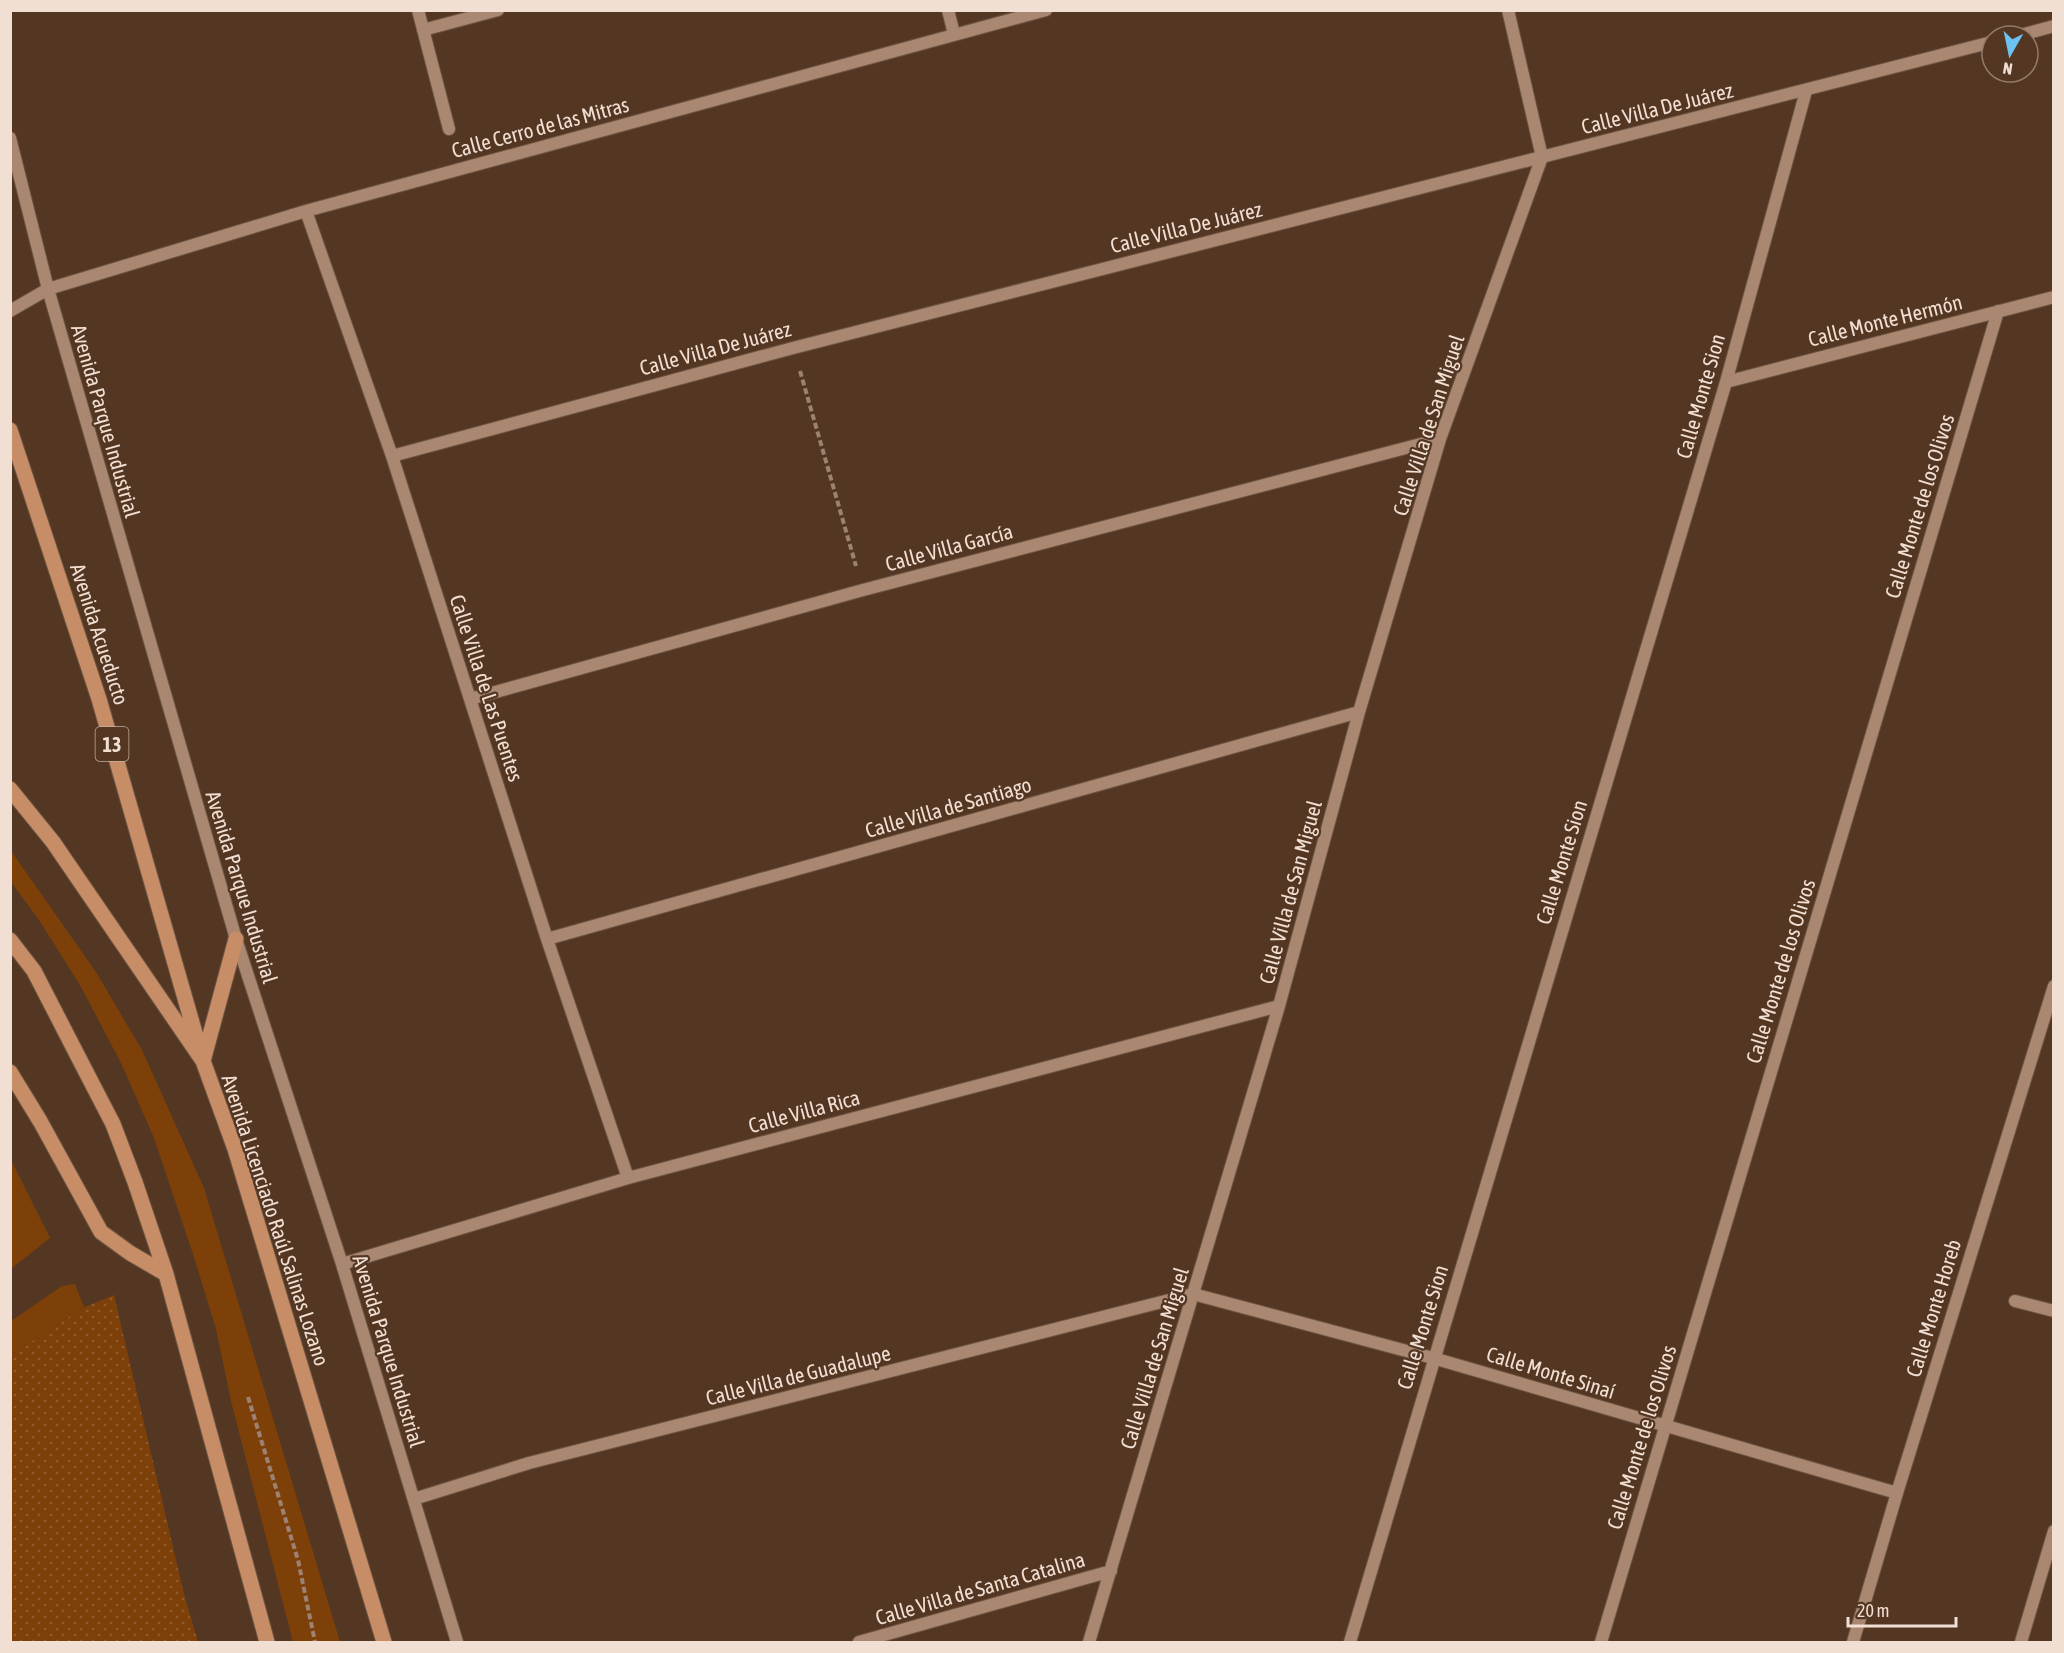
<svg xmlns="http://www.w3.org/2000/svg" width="2064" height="1653" viewBox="0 0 2064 1653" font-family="'Asap Condensed',sans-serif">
	<defs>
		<pattern id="grass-dots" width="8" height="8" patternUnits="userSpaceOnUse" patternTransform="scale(1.5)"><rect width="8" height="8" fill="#7d4009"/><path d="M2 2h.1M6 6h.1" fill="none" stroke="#905b2c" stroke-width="1.8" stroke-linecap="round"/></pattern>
	</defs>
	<rect width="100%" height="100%" fill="#543723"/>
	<path fill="url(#grass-dots)" d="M 114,1295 L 184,1594 L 198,1642 L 11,1642 L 11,1355 L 80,1309 Z"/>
	<path fill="#7d4009" d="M 11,851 L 96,972 L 142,1050 L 204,1188 L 340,1642 L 293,1642 L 231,1401 L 216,1329 L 192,1251 L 154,1138 L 121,1063 L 80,985 L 39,920 L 11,882 Z
		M 10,1158 L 50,1238 L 11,1269 L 10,1229 L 12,1225 L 10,1223 L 11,1192 L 12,1191 L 11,1188 Z
		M 75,1284 L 84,1307 L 11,1355 L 11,1321 L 62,1286 Z"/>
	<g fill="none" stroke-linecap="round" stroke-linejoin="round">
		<defs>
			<path id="street" d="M 418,10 L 449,129
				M 948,10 L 954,34
				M 423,30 L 498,10
				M 2017,36 L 2054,26
				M 10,138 L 48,289 L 236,939 L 342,1264 L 457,1642
				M 306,211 L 392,456 L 547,939 L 628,1178
				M 10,311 L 48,289 L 306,211 L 1046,10
				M 1726,382 L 2054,297
				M 392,456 L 793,348 L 1992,42
				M 470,699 L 863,590 L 1440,439
				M 547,939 L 1359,712
				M 342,1264 L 628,1178 L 1279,1006
				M 2015,1301 L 2054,1311
				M 414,1499 L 529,1463 L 1193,1294 L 1433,1358 L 1897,1493
				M 859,1642 L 1111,1571
				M 1089,1642 L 1279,1006 L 1359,712 L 1440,439 L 1542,157 L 1508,10
				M 1350,1642 L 1726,382 L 1806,91
				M 1601,1642 L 1998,311
				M 1853,1642 L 1897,1493 L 2054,986
				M 2021,1642 L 2054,1531"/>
			<path id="primary" d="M 10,430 L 99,699 L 199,1047
				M 10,789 L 53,842 L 203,1061 L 235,1149 L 384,1642
				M 10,940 L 34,971 L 85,1070 L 113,1124 L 135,1182 L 166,1274 L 267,1642
				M 203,1061 L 236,939
				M 10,1072 L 40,1121 L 101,1232 L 130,1253 L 166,1274"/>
		</defs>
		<use href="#street" stroke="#6d5442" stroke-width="14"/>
		<use href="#primary" stroke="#6d5442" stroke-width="17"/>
		<path stroke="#9b8272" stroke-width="4" stroke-dasharray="6 3" stroke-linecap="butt" d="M 800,371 L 856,566
			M 248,1397 L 298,1560 L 315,1642"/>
		<use href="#street" stroke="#aa8771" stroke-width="12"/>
		<use href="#primary" stroke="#c68d66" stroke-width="15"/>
	</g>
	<g text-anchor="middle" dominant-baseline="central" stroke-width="4.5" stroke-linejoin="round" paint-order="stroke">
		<rect fill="#543723" stroke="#c3ad9e" stroke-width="1.5" x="95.5" y="727" width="33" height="34" rx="4.5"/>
		<g font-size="20" font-weight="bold" fill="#f2dfd3">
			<text x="112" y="744">13</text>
		</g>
		<g font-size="21" fill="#f2dfd3" stroke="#543723">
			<text transform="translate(1657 108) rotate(-14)">Calle Villa De Juárez</text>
			<text transform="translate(540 127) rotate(-15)">Calle Cerro de las Mitras</text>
			<text transform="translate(1186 227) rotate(-14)">Calle Villa De Juárez</text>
			<text transform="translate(1885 320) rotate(-14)">Calle Monte Hermón</text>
			<text transform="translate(715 348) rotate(-15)">Calle Villa De Juárez</text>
			<text transform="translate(1700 396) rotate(-74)">Calle Monte Sion</text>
			<text transform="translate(106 421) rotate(74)">Avenida Parque Industrial</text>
			<text transform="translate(1428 425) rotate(-72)">Calle Villa de San Miguel</text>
			<text transform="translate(1919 506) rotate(-73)">Calle Monte de los Olivos</text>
			<text transform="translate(949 547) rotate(-15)">Calle Villa García</text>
			<text transform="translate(100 634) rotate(72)">Avenida Acueducto</text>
			<text transform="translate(487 688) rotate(72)">Calle Villa de Las Puentes</text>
			<text transform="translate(948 807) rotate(-16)">Calle Villa de Santiago</text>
			<text transform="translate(1561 862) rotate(-73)">Calle Monte Sion</text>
			<text transform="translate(242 887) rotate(73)">Avenida Parque Industrial</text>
			<text transform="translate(1290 892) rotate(-75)">Calle Villa de San Miguel</text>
			<text transform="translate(1780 971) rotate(-73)">Calle Monte de los Olivos</text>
			<text transform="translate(804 1111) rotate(-15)">Calle Villa Rica</text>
			<text transform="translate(276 1220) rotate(72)">Avenida Licenciado Raúl Salinas Lozano</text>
			<text transform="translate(1933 1308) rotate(-73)">Calle Monte Horeb</text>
			<text transform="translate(1422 1327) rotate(-73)">Calle Monte Sion</text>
			<text transform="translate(389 1351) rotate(73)">Avenida Parque Industrial</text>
			<text transform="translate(1154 1358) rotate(-73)">Calle Villa de San Miguel</text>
			<text transform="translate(1551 1372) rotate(17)">Calle Monte Sinaí</text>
			<text transform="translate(798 1375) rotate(-14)">Calle Villa de Guadalupe</text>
			<text transform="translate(1641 1437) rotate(-73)">Calle Monte de los Olivos</text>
			<text transform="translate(980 1588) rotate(-16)">Calle Villa de Santa Catalina</text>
		</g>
	</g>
	<rect width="2064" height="1653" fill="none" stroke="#f2dfd3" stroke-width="24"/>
	<g transform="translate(2010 54) rotate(189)"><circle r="28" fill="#543723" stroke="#937a69" stroke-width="1.5"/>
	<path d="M0-4.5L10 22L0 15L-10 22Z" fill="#6cc3f2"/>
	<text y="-9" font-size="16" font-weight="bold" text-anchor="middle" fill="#f2dfd3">N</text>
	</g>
	<path d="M1848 1617v9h108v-9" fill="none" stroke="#f2dfd3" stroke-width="3"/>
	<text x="1857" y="1617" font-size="18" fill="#f2dfd3" stroke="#543723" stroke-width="4.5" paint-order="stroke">20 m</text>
</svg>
